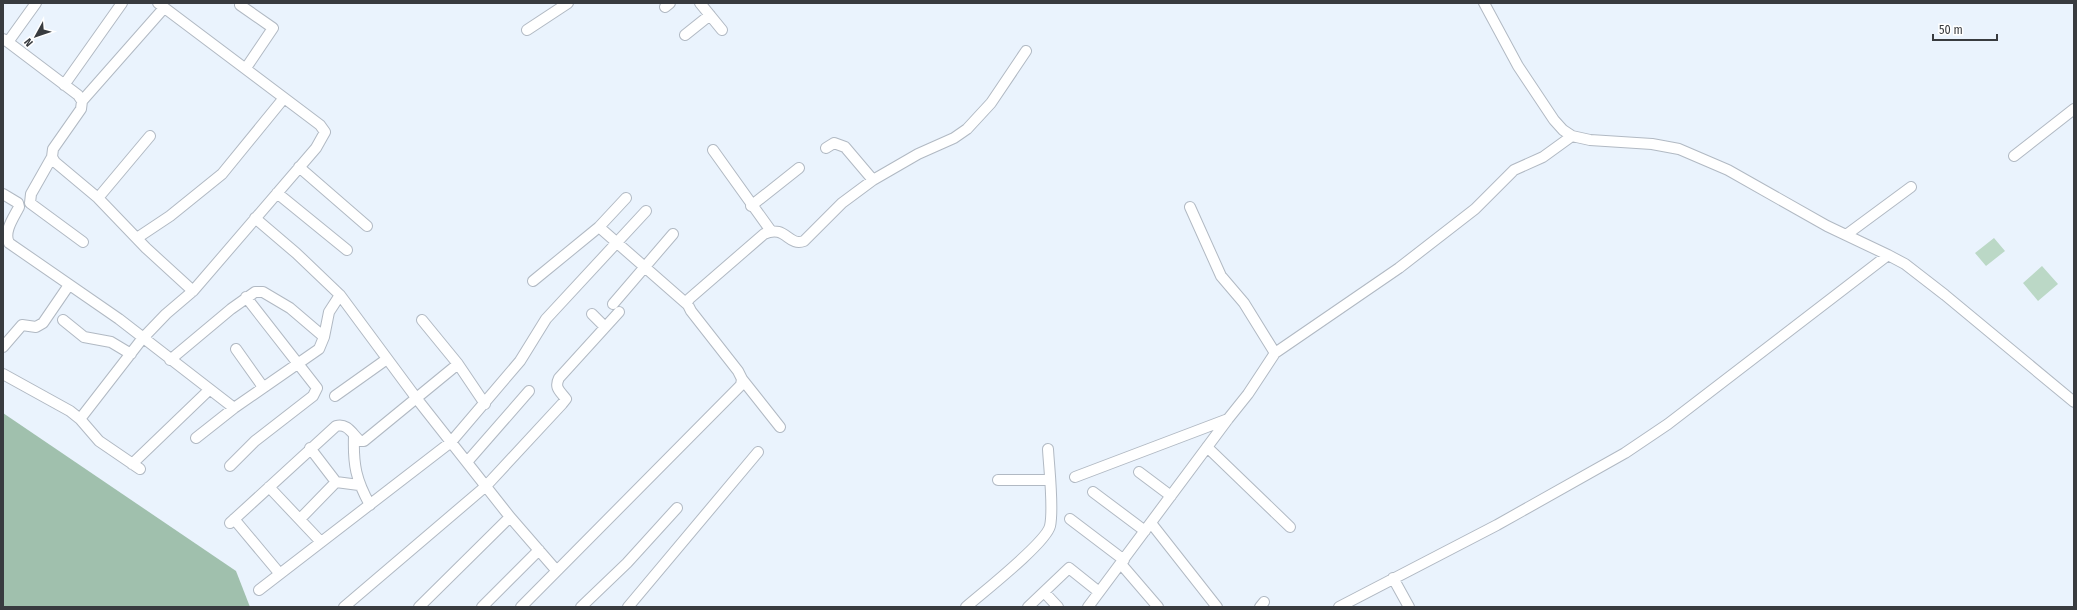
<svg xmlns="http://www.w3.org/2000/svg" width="2077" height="610" viewBox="0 0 2077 610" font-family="'Fira Sans Condensed',sans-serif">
	<rect width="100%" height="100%" fill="#eaf3fd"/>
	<path fill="#bbd8c6" d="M 1994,238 L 2005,251 L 1986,266 L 1975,253 Z
		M 2042,266 L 2058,284 L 2038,301 L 2023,283 Z"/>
	<path fill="#a0c0ad" d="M 3,413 L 236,571 L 250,607 L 3,607 Z"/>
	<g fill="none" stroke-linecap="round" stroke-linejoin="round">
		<defs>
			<path id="minor" d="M 700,3 L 722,30
				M 1484,3 L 1518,66 L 1554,120 L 1563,130 L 1572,136 L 1590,140 L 1652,144 L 1679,149 L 1728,170 L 1827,226 L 1888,255 L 1905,264 L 1945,295 L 2074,402
				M 240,5 L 273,28 L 246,68
				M 665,7 L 670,3
				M 527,30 L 568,3
				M 685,35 L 710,15
				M 3,39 L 8,42 L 36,3
				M 8,42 L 78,95 L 82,101 L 81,109 L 53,149 L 52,157 L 55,162 L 98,198 L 146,248 L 193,291
				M 64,85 L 122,3
				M 82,101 L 164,8
				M 826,148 L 834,143 L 845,147 L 873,180
				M 713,150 L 771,231
				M 2014,156 L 2074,109
				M 52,157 L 31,194 L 30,203 L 83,242
				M 299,167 L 367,226
				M 277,193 L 347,250
				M 3,194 L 18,203 L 19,207 C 14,217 3,232 9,243 L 119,319 L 234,408
				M 98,198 L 150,136
				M 751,206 L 799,168
				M 1190,207 L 1221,276 L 1244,303 L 1275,353
				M 255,218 L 296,253 L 340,295 L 417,399 L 510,517 L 556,570
				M 599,227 L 626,198
				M 1846,235 L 1911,187
				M 137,238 L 170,216 L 222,174 L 284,98
				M 533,281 L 599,227 L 688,305
				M 613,304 L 673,234
				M 592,314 L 605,327
				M 63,320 L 84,337 L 111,342 L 131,354
				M 422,320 L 458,364 L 485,404
				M 3,347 L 22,325 L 36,327 L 43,323 L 69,285
				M 236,349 L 263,387
				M 170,360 L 231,309 L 255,292 L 263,292 L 290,308 L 324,337
				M 3,374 L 70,411 L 80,419 L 99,441 L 140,469
				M 742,379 L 780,427
				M 335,396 L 387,359
				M 80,419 L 142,339 L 166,314 L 193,291 L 316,148 L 325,132 L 320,125 L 158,3
				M 354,436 C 353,465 356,480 370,505
				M 196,438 L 234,408 L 319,349 L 324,337 L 329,312 L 340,295
				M 1207,447 L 1290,527
				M 310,448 L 336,482 L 359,485
				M 467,462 L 529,391
				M 132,464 L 209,390
				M 230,466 L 255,441 L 313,396 L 317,388 L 246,297
				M 1139,472 L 1171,496
				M 1075,477 L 1228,419
				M 998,480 L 1050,480
				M 269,487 L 321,542
				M 1093,492 L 1145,531
				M 234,519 L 280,574
				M 300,519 L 336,482
				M 1070,519 L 1124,560
				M 230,523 L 336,426 C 348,423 352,434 360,441 L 364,441 L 458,364
				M 1151,523 L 1217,607
				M 1121,564 L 1158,607
				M 1393,578 L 1409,607
				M 259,590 L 451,442 L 520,361 L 546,319 L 646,211
				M 1044,592 L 1058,607
				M 344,607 L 486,486 L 562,404 L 566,399 C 560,391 554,388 559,378 L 619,312
				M 419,607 L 510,517
				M 482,607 L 539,550
				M 521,607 L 741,385 L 742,379 L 738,371 L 691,311 L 687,303 L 689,299 L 764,234 C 786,224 788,247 804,241 L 842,203 L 873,180 L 918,154 L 954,138 L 967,129 L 991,103 L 1026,51
				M 581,607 L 627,563 L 677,508
				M 628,607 L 758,452
				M 966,607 C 982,593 1046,543 1050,526 C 1054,509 1049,468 1048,449
				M 1028,607 L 1069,568 L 1099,592
				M 1088,607 L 1228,419 L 1248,394 L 1275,353 L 1399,268 L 1475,209 L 1514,170 L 1543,157 L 1572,136
				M 1260,607 L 1264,602
				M 1339,607 L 1497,525 L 1625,453 L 1668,424 L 1888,255"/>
		</defs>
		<use href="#minor" stroke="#b1b9c3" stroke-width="12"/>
		<use href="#minor" stroke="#fff" stroke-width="10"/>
	</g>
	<rect width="2077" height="610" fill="none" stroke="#383b3f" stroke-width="8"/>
	<g transform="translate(36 36) rotate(230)" stroke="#ffffff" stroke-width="3" paint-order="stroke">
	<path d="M0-3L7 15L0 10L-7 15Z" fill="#383b3f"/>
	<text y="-6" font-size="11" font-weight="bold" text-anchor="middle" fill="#383b3f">N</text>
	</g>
	<path d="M1933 34v6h64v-6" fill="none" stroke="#383b3f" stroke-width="2"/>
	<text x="1939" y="34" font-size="12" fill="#383b3f" stroke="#ffffff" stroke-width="3" paint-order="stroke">50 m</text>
</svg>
